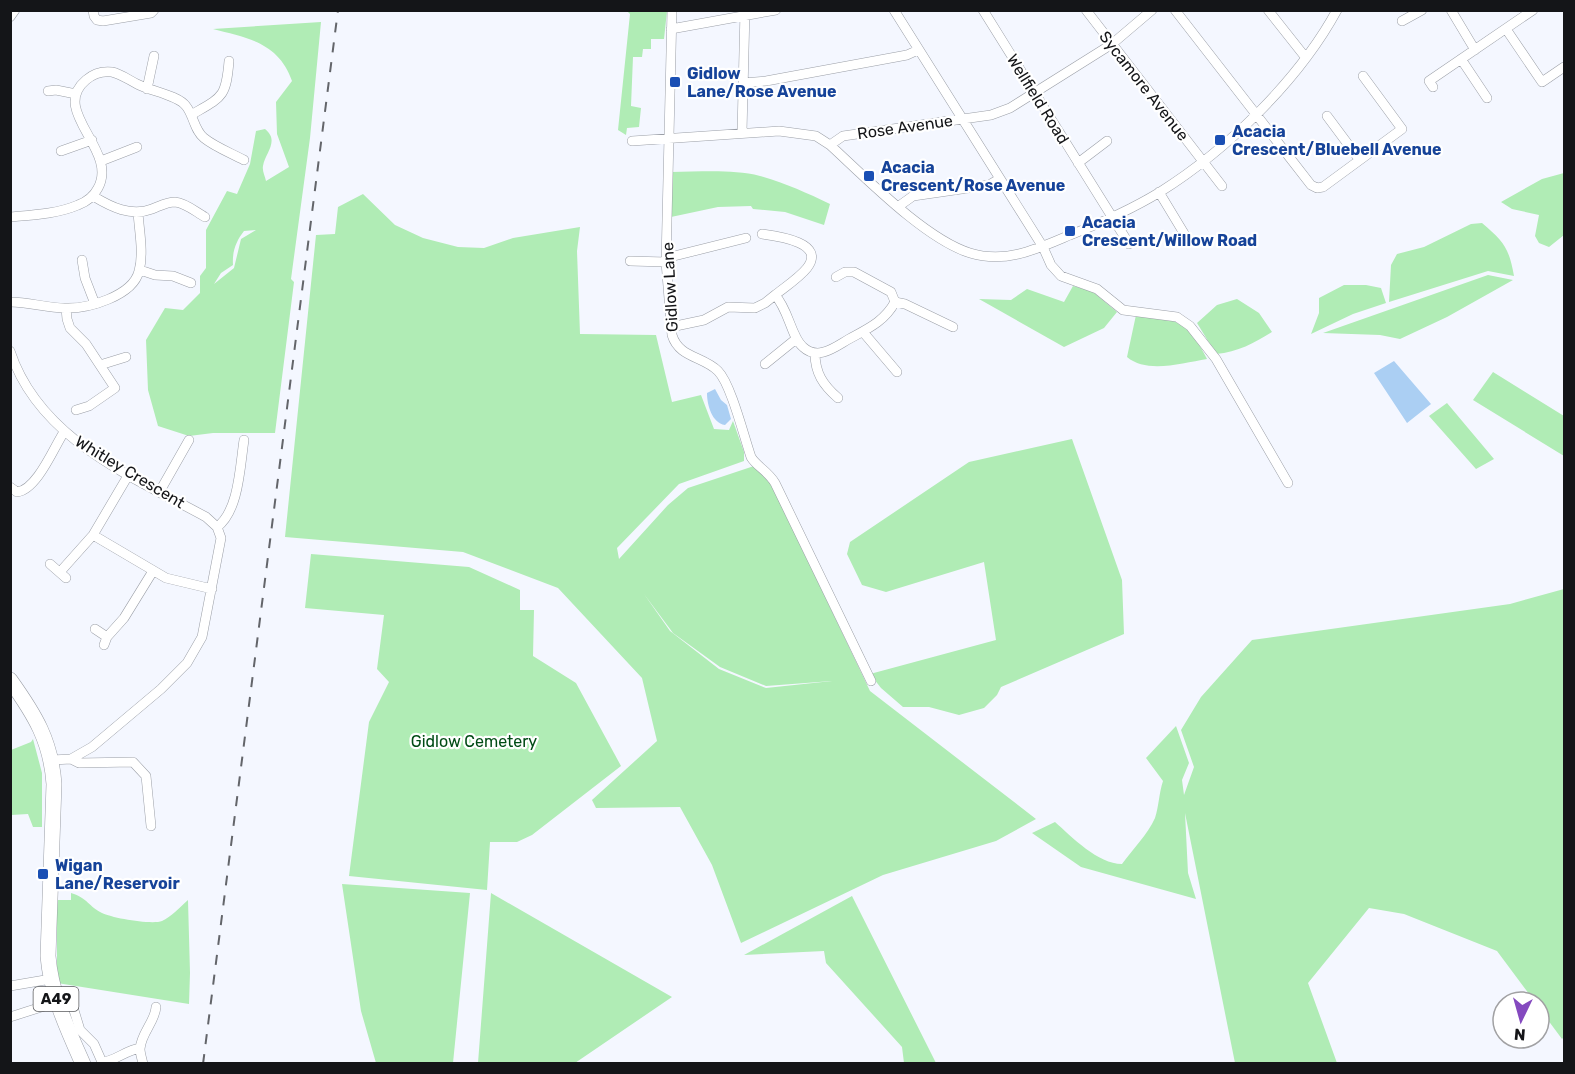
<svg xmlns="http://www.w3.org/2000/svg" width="1575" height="1074" viewBox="0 0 1575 1074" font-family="Rubik,sans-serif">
	<rect width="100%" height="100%" fill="#f4f7ff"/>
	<path fill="#b0ecb5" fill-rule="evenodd" d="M 627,11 L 667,11 L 664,39 L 651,39 L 651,49 L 643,49 L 642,57 L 633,57 L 631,106 L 641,108 L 639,127 L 627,128 L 626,135 L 618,130 L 630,14 Z
		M 321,22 L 310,138 L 291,279 L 294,282 L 275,433 L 213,433 L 189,436 L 158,426 L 148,390 L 146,340 L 165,308 L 183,310 L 200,293 L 200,276 L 206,268 L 206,230 L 227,191 L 237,194 L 250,164 L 256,131 L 265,129 C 280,141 265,153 263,166 C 262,171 265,176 266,181 L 289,167 L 277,134 L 276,102 L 292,81 C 279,43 248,38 213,29 ZM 256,230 L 241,239 L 234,268 L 214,284 L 221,273 L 233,265 C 232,252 236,241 244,231 Z
		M 671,172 C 700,172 732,169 760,176 C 785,183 807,193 830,204 L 824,225 L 785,212 L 753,209 L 751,206 L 718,207 L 671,217 Z
		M 1564,173 L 1564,235 L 1549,247 L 1539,243 L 1535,236 L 1539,215 L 1512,209 L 1501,202 L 1542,179 Z
		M 363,194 L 395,225 L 423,238 L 458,247 L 484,248 L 513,238 L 580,227 L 577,251 L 580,334 L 656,335 L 672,402 L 701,395 L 714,429 L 729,430 L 733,421 L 744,452 L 744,461 L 679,484 L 617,548 L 619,559 L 668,505 L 688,488 L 754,466 L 770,481 L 870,691 L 1036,819 L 996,841 L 883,875 L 741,943 L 712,865 L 680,807 L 596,808 L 592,800 L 657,741 L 642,678 L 558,588 L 463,552 L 285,537 L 316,235 L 335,234 L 338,207 ZM 644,594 L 673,633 L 720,667 L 766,686 L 832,681 L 766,688 L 719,669 L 670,631 Z
		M 1482,223 C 1503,241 1509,247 1514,276 L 1488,271 L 1389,302 L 1391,265 L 1397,254 L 1424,247 L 1471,224 Z
		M 1488,275 L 1513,280 L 1447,317 L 1400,339 L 1380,335 L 1323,333 Z
		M 1344,285 L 1366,285 L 1381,288 L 1386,303 L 1353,314 L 1311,334 L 1319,313 L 1319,298 Z
		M 1073,286 L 1092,291 L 1117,312 L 1104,328 L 1064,347 L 979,299 L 1011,300 L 1027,289 L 1064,302 Z
		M 1237,299 L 1259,313 L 1272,332 C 1254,343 1238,352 1216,354 L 1197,323 L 1217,305 Z
		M 1136,315 C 1176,318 1188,321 1207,359 C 1182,363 1147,374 1127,357 Z
		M 1493,372 L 1564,416 L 1564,456 L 1473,400 Z
		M 1447,403 L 1494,459 L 1476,469 L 1429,416 Z
		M 1072,439 L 1122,580 L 1124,634 L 1001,687 L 997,695 L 984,708 L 959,715 L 929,707 L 903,707 L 881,688 L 870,674 L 996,640 L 984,562 L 886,592 L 862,585 L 847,554 L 850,542 L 969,462 Z
		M 311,554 L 469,567 L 520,590 L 520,610 L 534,610 L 533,656 L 576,683 L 621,766 L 532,835 L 517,842 L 490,842 L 487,890 L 349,876 L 369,722 L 389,682 L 377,669 L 384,615 L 305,608 Z
		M 1564,589 L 1564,1037 L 1562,1039 L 1539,1008 L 1539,1002 L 1535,1002 L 1497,951 L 1404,914 L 1369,908 L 1308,983 L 1337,1063 L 1235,1063 L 1185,813 L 1188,873 L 1196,899 L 1081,867 L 1032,833 L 1055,822 C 1072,837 1098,864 1122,864 C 1132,850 1148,834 1155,818 C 1159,805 1159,793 1163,781 L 1146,758 L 1176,726 L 1189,763 L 1182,780 L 1184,795 L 1194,767 L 1181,730 L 1201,697 L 1252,640 L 1510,604 Z
		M 33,739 L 42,773 L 42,827 L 33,827 L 28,814 L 11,815 L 11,750 L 31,742 Z
		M 342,884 L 470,893 L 453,1063 L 376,1063 L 361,1011 Z
		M 71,893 C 88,898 89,907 102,913 C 112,918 152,925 162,921 C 171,917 180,907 188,900 L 190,973 L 189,1004 L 57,983 L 57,900 L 71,900 Z
		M 491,893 L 672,997 L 575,1063 L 478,1063 Z
		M 852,896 L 936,1063 L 904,1063 L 902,1047 L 826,963 L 824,951 L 744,955 Z"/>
	<path fill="#abcff3" d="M 1394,361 L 1431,404 L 1407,423 L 1374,373 Z
		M 715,389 L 721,400 L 727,405 L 731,419 L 725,425 C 712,423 707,405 707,393 Z"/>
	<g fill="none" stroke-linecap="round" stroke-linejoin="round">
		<defs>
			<path id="minor" d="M 93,10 L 94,16 L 97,20 L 103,21 L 151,13 L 154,10
				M 672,10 L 666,262 L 672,335 C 679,358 703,356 718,371 C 731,384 744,437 751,457 C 756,466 768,471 775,483 L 871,681
				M 894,10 L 1043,247 L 1051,265 L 1061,276 L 1097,289 L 1123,310 L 1177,317 L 1190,326 L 1216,359 L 1288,483
				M 983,10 L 1129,244
				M 1086,10 L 1222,186
				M 1175,10 L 1311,185 L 1317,188 L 1323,187 L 1402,129 L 1363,76
				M 1268,10 L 1306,58
				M 1451,10 L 1475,50
				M 10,17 L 15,10
				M 1402,21 L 1422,10
				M 671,29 L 776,10
				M 1506,29 L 1542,82 L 1564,67
				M 1461,59 L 1487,98
				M 743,83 L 766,81 L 907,55 L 918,50
				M 1433,87 L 1429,81 L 1533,10
				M 147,89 L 154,56
				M 48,91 L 56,90 L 76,94
				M 191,115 C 222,97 226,98 229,61
				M 1327,116 L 1359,159
				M 742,132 L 745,10
				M 632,141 L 779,131 L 816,136 L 830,145 C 865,177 925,239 970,253 C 1006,264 1037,249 1070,235 C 1101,223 1132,209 1160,192 C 1227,150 1299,80 1337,10
				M 830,145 L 843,136 L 991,115 L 1010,108 L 1112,44 L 1152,10
				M 61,151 L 92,140
				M 101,161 L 137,147
				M 1078,163 L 1107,141
				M 1159,192 L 1185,235
				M 93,196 C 111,207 131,217 152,209 C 160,206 167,202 175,202 C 186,203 196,212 205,217
				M 899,206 L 913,196 L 989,185 L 999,179
				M 10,217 C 33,215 57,214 78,205 C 86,202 94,196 98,188 C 119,150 49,111 86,80 C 93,74 103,71 112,72 C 121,74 129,80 137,84 C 150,91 178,95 186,106 C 194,116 194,130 204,138 C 215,147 231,153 244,160
				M 762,234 C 776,236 827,242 807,268 C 799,278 785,287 775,295
				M 666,258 L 746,238
				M 82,260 L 85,278 L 95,304
				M 630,261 L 666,262
				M 140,270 L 155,275 L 173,276 L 191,283
				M 10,302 C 29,302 47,308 65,308 C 88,309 133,296 139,271 C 144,253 139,230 138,212
				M 895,302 L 905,304 L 953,327
				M 66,308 L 67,319 L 70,328 L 86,344 L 115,388 L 89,406 L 76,410
				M 671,327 L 704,320 L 728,307 L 755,308 L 765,303 L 775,295 C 789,310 791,337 803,347 C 818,361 835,347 849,339 C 867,329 884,322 895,302 L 891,292 L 854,272 L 845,272 L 836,277
				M 863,332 L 897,372
				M 10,351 C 39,439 131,476 206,517 L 217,527 L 221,538 L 202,637 L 187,663 L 161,689 L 92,747 L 71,759 L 52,760
				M 815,353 C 815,373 823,385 838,398
				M 765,364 L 796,339
				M 100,365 L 126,357
				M 10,487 L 17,492 C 37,490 54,447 64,432
				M 160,491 L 189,440
				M 217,527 C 239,511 240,466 244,440
				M 93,535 L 166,578 L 212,589
				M 50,564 L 66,578
				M 60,572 L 93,535 L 129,474
				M 95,629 L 107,637
				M 104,645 L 107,637 L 124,618 L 153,571
				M 71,759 L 79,763 L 133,762 L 146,776 L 151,826
				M 10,986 L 51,979
				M 73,1007 L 80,1030 L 94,1044 L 102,1062 C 114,1062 126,1050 140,1048
				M 10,1017 L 57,1002
				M 143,1064 C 142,1059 140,1053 140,1049 C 141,1033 155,1022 156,1007"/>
			<path id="highway" d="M 10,680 C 35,715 51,741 54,784 L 48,956 C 51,994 67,1028 83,1064"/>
		</defs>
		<use href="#minor" stroke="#9b9fa7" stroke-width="10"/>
		<use href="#highway" stroke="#9b9fa7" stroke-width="16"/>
		<use href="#minor" stroke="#fff" stroke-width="9"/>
		<use href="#highway" stroke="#fff" stroke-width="15"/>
		<path stroke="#63656a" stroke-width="2" stroke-dasharray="10 10" stroke-linecap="butt" d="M 203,1064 L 338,10"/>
	</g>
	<g fill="#1a4fb4" stroke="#fff" stroke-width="2">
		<rect x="669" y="76" width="12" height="12" rx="3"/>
		<rect x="1214" y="134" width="12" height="12" rx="3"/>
		<rect x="863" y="170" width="12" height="12" rx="3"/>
		<rect x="1064" y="225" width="12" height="12" rx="3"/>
		<rect x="37" y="868" width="12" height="12" rx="3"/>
	</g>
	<g text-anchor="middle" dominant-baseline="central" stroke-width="4.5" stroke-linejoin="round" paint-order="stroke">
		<rect fill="#fff" stroke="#5a5b5d" stroke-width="1.5" x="33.5" y="987" width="45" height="24" rx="4.5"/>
		<g font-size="15" font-weight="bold" fill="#141518">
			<text x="56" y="999">A49</text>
		</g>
		<g font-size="16" font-weight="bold" fill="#164399" stroke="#fff" text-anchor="start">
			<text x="687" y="73">Gidlow<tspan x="687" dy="18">Lane/Rose Avenue</tspan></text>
			<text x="1232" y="131">Acacia<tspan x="1232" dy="18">Crescent/Bluebell Avenue</tspan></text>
			<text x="881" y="167">Acacia<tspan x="881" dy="18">Crescent/Rose Avenue</tspan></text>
			<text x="1082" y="222">Acacia<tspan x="1082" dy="18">Crescent/Willow Road</tspan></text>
			<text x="55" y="865">Wigan<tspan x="55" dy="18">Lane/Reservoir</tspan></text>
		</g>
		<g font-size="16" fill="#141518" stroke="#fff">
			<text transform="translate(1144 86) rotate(52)">Sycamore Avenue</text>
			<text transform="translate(1038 99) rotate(58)">Wellfield Road</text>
			<text transform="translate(905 127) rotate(-8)">Rose Avenue</text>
			<text transform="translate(670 287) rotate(-93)">Gidlow Lane</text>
			<text transform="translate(130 472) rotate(31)">Whitley Crescent</text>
		</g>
		<g font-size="16" fill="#004b15" stroke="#fff">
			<text x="474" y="741">Gidlow Cemetery</text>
		</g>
	</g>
	<rect width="1575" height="1074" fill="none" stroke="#141518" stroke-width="24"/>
	<g transform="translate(1521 1020) rotate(185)"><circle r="28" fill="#ffffff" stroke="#a1a1a3" stroke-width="1.5"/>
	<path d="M0-4.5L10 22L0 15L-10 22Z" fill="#8449bf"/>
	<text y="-9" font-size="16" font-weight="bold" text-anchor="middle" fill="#141518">N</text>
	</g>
</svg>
